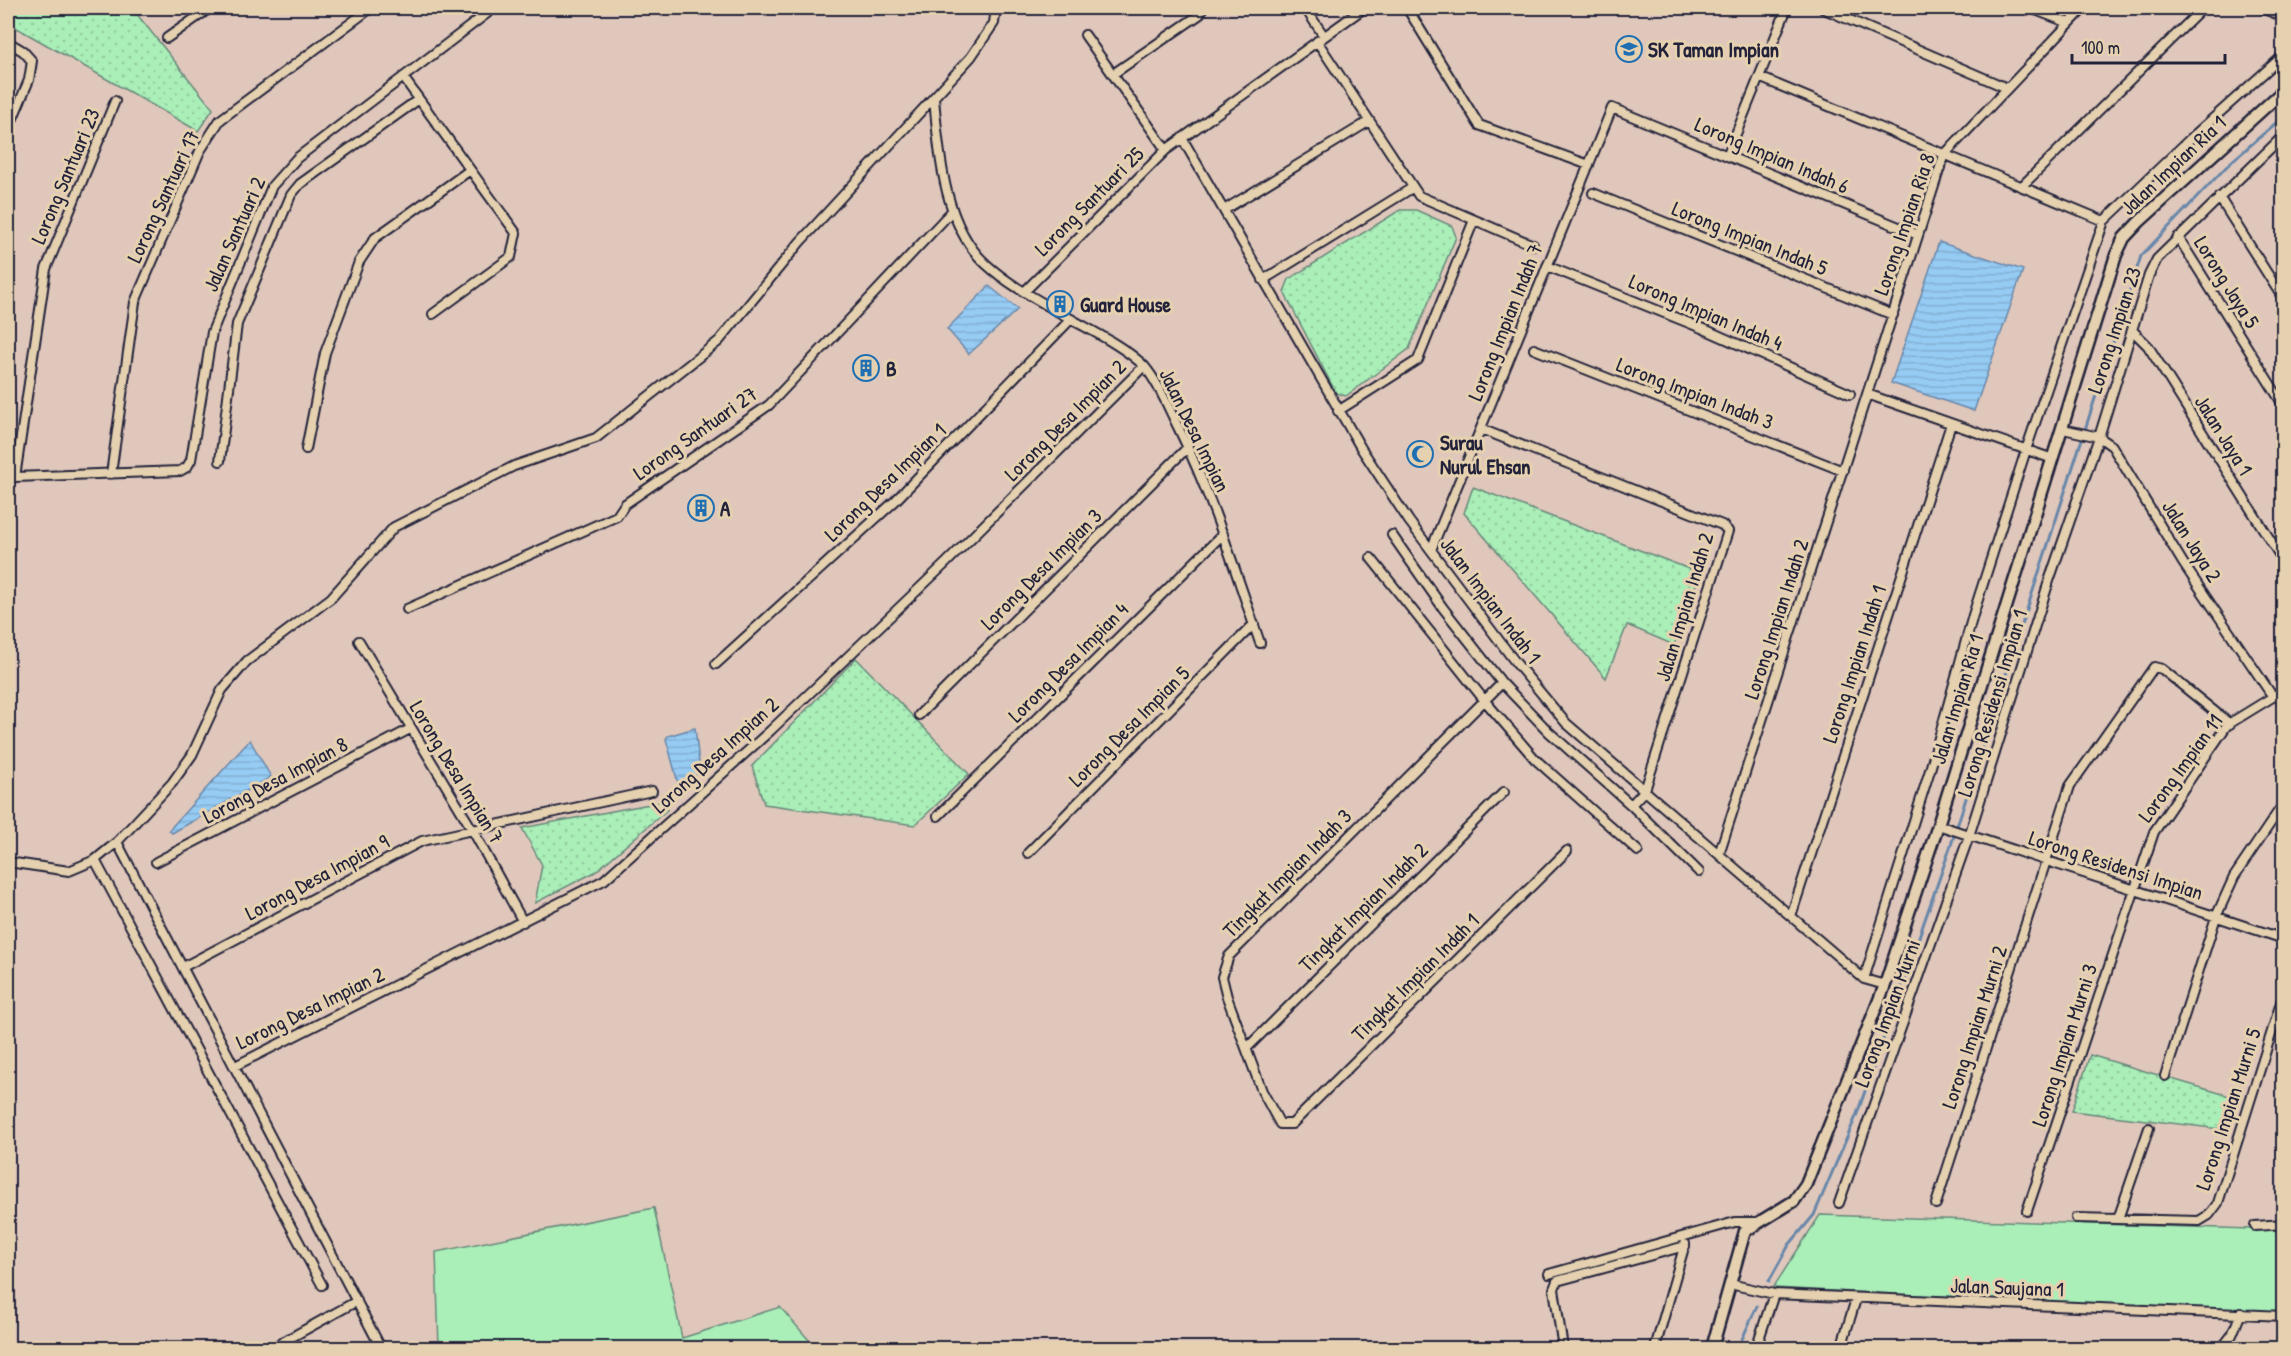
<svg xmlns="http://www.w3.org/2000/svg" width="2291" height="1356" viewBox="0 0 2291 1356" font-family="'Patrick Hand',sans-serif">
	<defs>
		<pattern id="park-dots" width="8" height="8" patternUnits="userSpaceOnUse" patternTransform="scale(1.5)"><rect width="8" height="8" fill="#aaeeb8"/><path d="M2 2h.1M6 6h.1" fill="none" stroke="#92cc9f" stroke-width="1.8" stroke-linecap="round"/></pattern>
		<pattern id="water-rules" width="6" height="5" patternUnits="userSpaceOnUse" patternTransform="scale(1.5)"><rect width="6" height="5" fill="#96cbf4"/><path d="M0 2.5h6" fill="none" stroke="#81aed2"/></pattern>
	</defs>
	<rect width="100%" height="100%" fill="#e0c7bb"/>
	<filter id="ink" filterUnits="userSpaceOnUse"><feTurbulence type="fractalNoise" baseFrequency=".0167" numOctaves="2"/><feDisplacementMap in="SourceGraphic" scale="12" xChannelSelector="R" yChannelSelector="G"/><feConvolveMatrix kernelMatrix="1 2 1 2 8 2 1 2 1" color-interpolation-filters="sRGB"/></filter>
	<g filter="url(#ink)">
		<path fill="#aaeeb8" stroke="#66887a" stroke-width="1.5" d="M 654,1208 L 682,1338 L 780,1307 L 816,1348 L 439,1348 L 436,1252 Z
			M 1820,1215 L 2283,1230 L 2283,1313 L 1773,1288 Z"/>
		<path fill="url(#park-dots)" stroke="#66887a" stroke-width="1.5" d="M 8,8 L 132,8 L 213,109 L 198,131 L 8,23 Z
			M 1400,210 L 1416,210 L 1452,226 L 1456,237 L 1409,349 L 1346,396 L 1336,393 L 1284,292 L 1289,279 Z
			M 1473,487 L 1700,573 L 1674,645 L 1627,625 L 1606,678 L 1464,513 Z
			M 856,658 L 969,774 L 915,825 L 764,804 L 752,766 Z
			M 666,801 L 667,810 L 595,872 L 535,903 L 542,865 L 522,828 Z
			M 2090,1055 L 2233,1097 L 2220,1129 L 2072,1111 Z"/>
		<path fill="url(#water-rules)" stroke="#6887aa" stroke-width="1.5" d="M 1939,242 L 2023,270 L 1974,411 L 1891,383 Z
			M 989,286 L 1018,309 L 969,354 L 947,329 Z
			M 695,728 L 700,771 L 680,790 L 666,739 L 668,736 Z
			M 250,740 L 271,777 L 172,833 L 169,830 Z"/>
		<g fill="none" stroke-linecap="round" stroke-linejoin="round">
			<path stroke="#6887aa" stroke-width="3" d="M 1769,1281 L 1789,1245 L 1814,1215 L 1857,1114 L 1950,848 L 2141,256 L 2229,164 L 2284,116
				M 1738,1348 L 1757,1306"/>
			<defs>
				<path id="street" d="M 1305,8 L 1324,36
					M 1407,8 L 1479,125 L 1589,165
					M 1822,8 L 2007,88
					M 2030,8 L 2069,23
					M 2261,8 L 2284,17
					M 1085,35 L 1166,150
					M 167,38 L 210,8
					M 1317,41 L 1419,196 L 1533,245
					M 8,42 L 23,51 L 32,61 L 29,80 L 8,130
					M 1113,74 L 1199,15 L 1203,8
					M 403,77 L 516,233 L 511,257 L 433,314
					M 1759,77 L 2104,221
					M 934,98 C 939,152 943,225 986,264 C 1010,286 1040,301 1069,318 C 1092,331 1127,348 1145,367 C 1159,384 1168,407 1178,427 C 1212,496 1235,570 1260,643
					M 1182,138 L 1361,448 L 1409,521 L 1516,663 L 1566,723 L 1864,979 L 1885,985
					M 1727,156 L 1787,8
					M 2022,186 L 2203,8
					M 1593,193 L 1893,315
					M 2219,197 L 2284,300
					M 1224,210 L 1368,122
					M 2178,237 L 2284,406
					M 1547,266 L 1704,329 L 1850,394
					M 1263,280 L 1412,188
					M 1024,292 L 1166,150 L 1364,8
					M 2132,330 L 2148,346 L 2284,562
					M 1534,349 L 1843,471
					M 1867,394 L 2053,459
					M 1338,411 L 1418,360 L 1474,220
					M 1481,429 L 1722,525 L 1728,531 L 1645,790 L 1631,805
					M 2063,429 L 2099,437 L 2112,446 L 2183,563 L 2273,697
					M 306,449 L 325,353 L 359,262 L 375,238 L 470,170
					M 220,461 L 237,324 L 291,195 L 300,184 L 419,99
					M 111,474 L 135,302 L 200,151 L 220,120 L 371,8
					M 15,477 L 46,269 L 115,101
					M 8,480 L 15,477 L 180,471 L 187,467 L 191,460 L 212,332 L 272,186 L 297,158 L 494,8
					M 1392,535 L 1443,608 L 1502,683 L 1549,732 L 1631,805 L 1699,872
					M 1431,550 L 1612,108 L 1918,235
					M 1371,558 L 1485,701 L 1535,759 L 1638,851
					M 407,609 L 617,516 L 625,504 L 769,405 L 952,211
					M 359,641 L 472,829 L 523,922
					M 716,664 L 895,501 L 1071,319
					M 1502,683 L 1229,956 L 1222,977 L 1227,997 L 1262,1091 L 1280,1124 L 1292,1124 L 1567,851
					M 919,715 L 1188,447
					M 938,816 L 1223,534
					M 1938,825 L 2284,939
					M 117,842 L 381,1348
					M 1028,853 L 1254,624
					M 1719,854 L 1944,155 L 2084,8
					M 95,860 L 322,1285
					M 8,862 L 69,871 L 95,860 L 117,842 L 172,783 L 192,755 L 222,690 L 247,661 L 331,598 L 394,527 L 514,466 L 596,438 L 719,341 L 800,242 L 971,57 L 994,23 L 996,8
					M 156,862 L 410,729
					M 1791,916 L 1951,424
					M 183,967 L 422,841 L 652,791
					M 1864,979 L 1930,770 L 1973,615 L 2026,450 L 2104,221 L 2190,139 L 2284,55
					M 1247,1048 L 1504,792
					M 235,1066 L 604,880 L 770,731 L 946,563 L 1144,366
					M 2165,1076 L 2216,917 L 2234,877 L 2284,803
					M 1839,1203 L 1969,836 L 2049,581 L 2099,437 L 2149,275 L 2157,259 L 2284,135
					M 1936,1204 L 2070,786 L 2154,667 L 2162,669 L 2230,724
					M 2027,1211 L 2154,832 L 2227,725 L 2284,690
					M 2076,1218 L 2199,1221 L 2209,1215 L 2218,1203 L 2284,993
					M 2118,1219 L 2149,1128
					M 2255,1226 L 2284,1224
					M 1549,1274 L 1735,1222 L 1758,1222
					M 1730,1284 L 1774,1294 L 2284,1316
					M 272,1348 L 357,1301
					M 1563,1348 L 1554,1289 L 1557,1281 L 1685,1246
					M 1655,1348 L 1685,1244
					M 1756,1348 L 1774,1294
					M 1841,1348 L 1856,1299
					M 2222,1348 L 2232,1335 L 2241,1313"/>
				<path id="secondary" d="M 1712,1348 L 1745,1231 L 1794,1201 L 1806,1184 L 1885,985 L 1938,825 L 2116,255 L 2124,238 L 2139,222 L 2284,90"/>
			</defs>
			<use href="#street" stroke="#22223b" stroke-width="12"/>
			<use href="#secondary" stroke="#22223b" stroke-width="15"/>
			<use href="#street" stroke="#e5d1af" stroke-width="8"/>
			<use href="#secondary" stroke="#e5d1af" stroke-width="10"/>
		</g>
	</g>
	<defs>
		<symbol id="school-ring" viewBox="-11 -11 22 22"><circle r="9.5" fill="#e5d1af" stroke="#1f6fb2" stroke-width="1.5"/><path d="M0-5L7-2L0 1L-7-2ZM-4 1L0 2.5L4 1V4Q0 6-4 4Z" fill="#1f6fb2"/></symbol>
		<symbol id="building-ring" viewBox="-11 -11 22 22"><circle r="9.5" fill="#e5d1af" stroke="#1f6fb2" stroke-width="1.5"/><path d="M-4-6H4V6H1V3H-1V6H-4ZM-2.5-4.3h1.7v1.8h-1.7ZM.8-4.3h1.7v1.8H.8ZM-2.5-1h1.7V.8h-1.7ZM.8-1h1.7V.8H.8Z" fill="#1f6fb2"/></symbol>
		<symbol id="mosque-ring" viewBox="-11 -11 22 22"><circle r="9.5" fill="#e5d1af" stroke="#1f6fb2" stroke-width="1.5"/><path d="M3.5-4.9A6 6 0 1 0 3.5 4.9A5 5 0 1 1 3.5-4.9Z" fill="#1f6fb2"/></symbol>
	</defs>
	<g fill-rule="evenodd">
		<use href="#school-ring" x="1614" y="34" width="30" height="30"/>
		<use href="#building-ring" x="1045" y="289" width="30" height="30"/>
		<use href="#building-ring" x="851" y="353" width="30" height="30"/>
		<use href="#mosque-ring" x="1405" y="439" width="30" height="30"/>
		<use href="#building-ring" x="686" y="493" width="30" height="30"/>
	</g>
	<g text-anchor="middle" dominant-baseline="central" stroke-width="6" stroke-linejoin="round" paint-order="stroke">
		<g font-size="21" font-weight="bold" fill="#22223b" stroke="#e5d1af" text-anchor="start">
			<text x="1648" y="49">SK Taman Impian</text>
			<text x="1080" y="304">Guard House</text>
			<text x="886" y="368">B</text>
			<text x="1440" y="442">Surau<tspan x="1440" dy="24">Nurul Ehsan</tspan></text>
			<text x="720" y="508">A</text>
		</g>
		<g font-size="21" fill="#22223b" stroke="#e5d1af">
			<text transform="translate(1772 155) rotate(23)">Lorong Impian Indah 6</text>
			<text transform="translate(2173 165) rotate(-43)">Jalan Impian Ria 1</text>
			<text transform="translate(65 176) rotate(-67)">Lorong Santuari 23</text>
			<text transform="translate(163 196) rotate(-65)">Lorong Santuari 17</text>
			<text transform="translate(1089 201) rotate(-45)">Lorong Santuari 25</text>
			<text transform="translate(1904 224) rotate(-71)">Lorong Impian Ria 8</text>
			<text transform="translate(234 234) rotate(-66)">Jalan Santuari 2</text>
			<text transform="translate(1750 238) rotate(22)">Lorong Impian Indah 5</text>
			<text transform="translate(2227 282) rotate(58)">Lorong Jaya 5</text>
			<text transform="translate(1706 312) rotate(23)">Lorong Impian Indah 4</text>
			<text transform="translate(1505 322) rotate(-68)">Lorong Impian Indah 7</text>
			<text transform="translate(2114 330) rotate(-72)">Lorong Impian 23</text>
			<text transform="translate(1695 393) rotate(21)">Lorong Impian Indah 3</text>
			<text transform="translate(1065 420) rotate(-45)">Lorong Desa Impian 2</text>
			<text transform="translate(1195 430) rotate(64)">Jalan Desa Impian</text>
			<text transform="translate(695 433) rotate(-35)">Lorong Santuari 27</text>
			<text transform="translate(2224 435) rotate(58)">Jalan Jaya 1</text>
			<text transform="translate(885 482) rotate(-44)">Lorong Desa Impian 1</text>
			<text transform="translate(2192 541) rotate(58)">Jalan Jaya 2</text>
			<text transform="translate(1041 569) rotate(-45)">Lorong Desa Impian 3</text>
			<text transform="translate(1491 600) rotate(53)">Jalan Impian Indah 1</text>
			<text transform="translate(1684 607) rotate(-73)">Jalan Impian Indah 2</text>
			<text transform="translate(1776 619) rotate(-72)">Lorong Impian Indah 2</text>
			<text transform="translate(1068 662) rotate(-45)">Lorong Desa Impian 4</text>
			<text transform="translate(1854 664) rotate(-72)">Lorong Impian Indah 1</text>
			<text transform="translate(1957 699) rotate(-73)">Jalan Impian Ria 1</text>
			<text transform="translate(1992 703) rotate(-73)">Lorong Residensi Impian 1</text>
			<text transform="translate(1129 726) rotate(-45)">Lorong Desa Impian 5</text>
			<text transform="translate(715 755) rotate(-42)">Lorong Desa Impian 2</text>
			<text transform="translate(2180 768) rotate(-54)">Lorong Impian 11</text>
			<text transform="translate(457 772) rotate(59)">Lorong Desa Impian 7</text>
			<text transform="translate(275 780) rotate(-28)">Lorong Desa Impian 8</text>
			<text transform="translate(2116 865) rotate(18)">Lorong Residensi Impian</text>
			<text transform="translate(1287 873) rotate(-45)">Tingkat Impian Indah 3</text>
			<text transform="translate(317 877) rotate(-28)">Lorong Desa Impian 9</text>
			<text transform="translate(1363 907) rotate(-45)">Tingkat Impian Indah 2</text>
			<text transform="translate(1415 977) rotate(-45)">Tingkat Impian Indah 1</text>
			<text transform="translate(310 1008) rotate(-26)">Lorong Desa Impian 2</text>
			<text transform="translate(1887 1013) rotate(-70)">Lorong Impian Murni</text>
			<text transform="translate(1974 1027) rotate(-72)">Lorong Impian Murni 2</text>
			<text transform="translate(2064 1045) rotate(-72)">Lorong Impian Murni 3</text>
			<text transform="translate(2228 1109) rotate(-72)">Lorong Impian Murni 5</text>
			<text transform="translate(2007 1287) rotate(2)">Jalan Saujana 1</text>
		</g>
	</g>
	<rect width="2291" height="1356" fill="none" stroke="#e5d1af" stroke-width="30"/>
	<rect x="15" y="15" width="2261" height="1326" fill="none" stroke="#22223b" stroke-width="2" filter="url(#ink)"/>
	<path d="M2072 54v9h153v-9" fill="none" stroke="#22223b" stroke-width="3"/>
	<text x="2081" y="54" font-size="18" fill="#22223b" stroke="#e5d1af" stroke-width="4.5" paint-order="stroke">100 m</text>
</svg>
